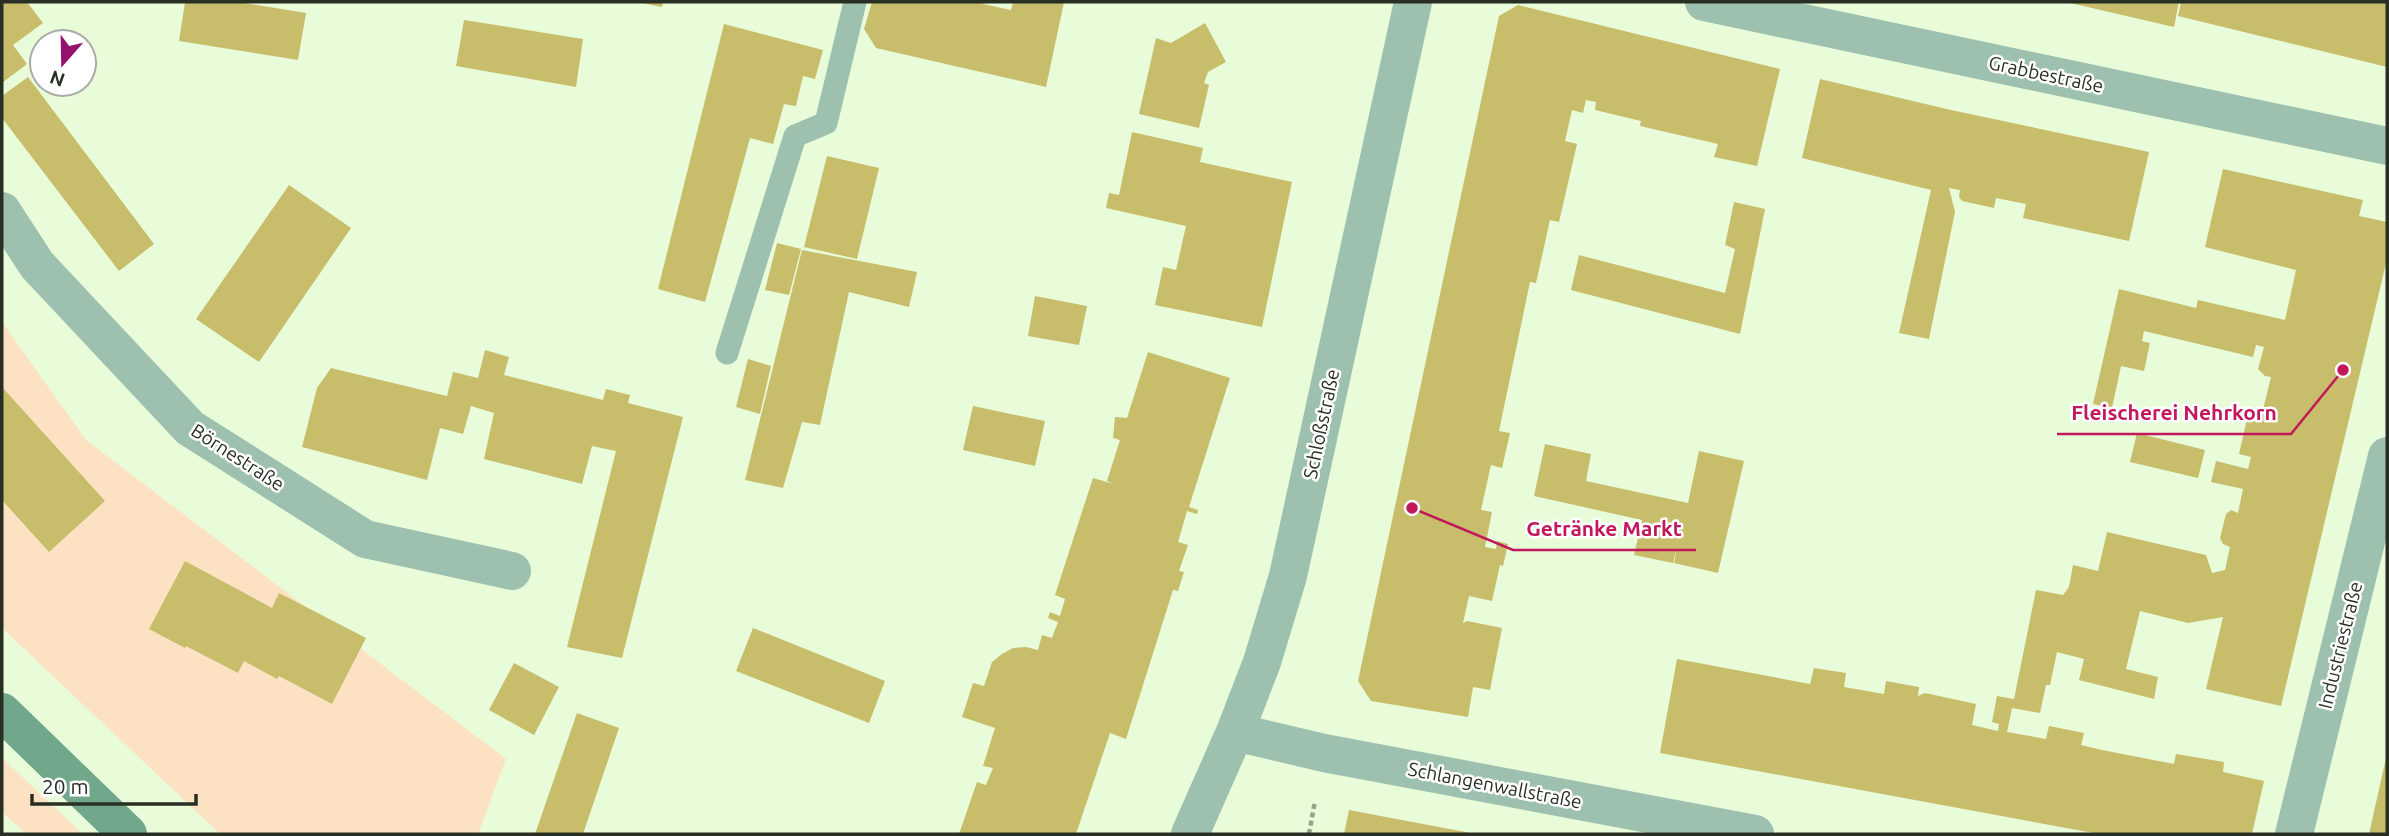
<svg xmlns="http://www.w3.org/2000/svg" width="2389" height="836" viewBox="0 0 2389 836" font-family="Ubuntu,sans-serif">
	<rect width="100%" height="100%" fill="#e9fcda"/>
	<path fill="#fce2c2" d="M 2,322 L 86,440 L 506,759 L 478,834 L 220,834 L 2,628 Z
		M 2,758 L 83,834 L 26,834 L 2,812 Z"/>
	<path fill="#c7bd6a" d="M 2,2 L 27,2 L 43,23 L 13,45 L 27,64 L 2,83 Z
		M 185,2 L 238,2 L 306,13 L 298,60 L 179,41 Z
		M 637,2 L 663,2 L 662,7 Z
		M 872,2 L 983,2 L 983,4 L 1011,10 L 1013,2 L 1064,2 L 1046,87 L 876,48 L 864,29 Z
		M 2066,2 L 2179,2 L 2174,27 Z
		M 2181,2 L 2387,2 L 2387,67 L 2178,16 Z
		M 1518,5 L 1780,69 L 1757,166 L 1714,157 L 1718,144 L 1640,126 L 1641,121 L 1595,110 L 1596,102 L 1586,100 L 1583,113 L 1572,110 L 1565,141 L 1577,144 L 1559,222 L 1550,220 L 1536,283 L 1530,282 L 1499,431 L 1510,433 L 1502,468 L 1491,465 L 1481,510 L 1492,512 L 1485,547 L 1496,549 L 1497,541 L 1508,544 L 1503,566 L 1500,565 L 1492,601 L 1469,596 L 1463,623 L 1467,621 L 1502,628 L 1490,690 L 1473,687 L 1468,717 L 1371,701 L 1358,681 L 1499,16 Z
		M 464,20 L 583,39 L 576,87 L 456,66 Z
		M 1205,23 L 1226,62 L 1208,72 L 1204,83 L 1209,85 L 1199,128 L 1139,114 L 1156,38 L 1171,43 Z
		M 724,24 L 823,50 L 815,79 L 803,76 L 796,106 L 784,104 L 773,144 L 750,138 L 705,302 L 658,289 Z
		M 28,77 L 154,244 L 119,271 L 2,118 L 2,96 Z
		M 1820,79 L 1951,110 L 2149,152 L 2129,241 L 2023,218 L 2026,204 L 1996,198 L 1994,208 L 1962,201 L 1959,197 L 1960,190 L 1949,188 L 1955,212 L 1929,339 L 1899,333 L 1931,190 L 1802,158 Z
		M 1132,132 L 1203,148 L 1200,162 L 1292,182 L 1262,327 L 1155,305 L 1163,267 L 1176,270 L 1186,226 L 1106,208 L 1109,193 L 1119,195 Z
		M 827,156 L 879,168 L 857,259 L 804,247 Z
		M 2223,169 L 2363,200 L 2359,216 L 2387,222 L 2387,259 L 2281,706 L 2206,689 L 2223,617 L 2188,623 L 2140,611 L 2126,669 L 2158,677 L 2154,699 L 2079,680 L 2084,659 L 2057,652 L 2050,685 L 2046,685 L 2040,713 L 2012,708 L 2007,732 L 2046,739 L 2049,726 L 2084,733 L 2081,745 L 2102,750 L 2174,764 L 2176,754 L 2224,762 L 2223,772 L 2264,781 L 2252,834 L 2099,834 L 1660,753 L 1677,659 L 1810,684 L 1814,668 L 1846,673 L 1844,687 L 1884,694 L 1886,681 L 1919,687 L 1918,696 L 1925,693 L 1976,704 L 1972,725 L 1998,731 L 1999,724 L 1992,722 L 1997,696 L 2014,699 L 2036,590 L 2063,595 L 2069,587 L 2073,565 L 2098,571 L 2107,532 L 2206,555 L 2212,573 L 2225,570 L 2230,547 L 2223,544 L 2220,538 L 2226,514 L 2231,510 L 2238,513 L 2243,489 L 2211,482 L 2216,461 L 2248,469 L 2251,457 L 2239,454 L 2247,419 L 2260,422 L 2271,377 L 2265,376 L 2258,369 L 2264,347 L 2256,345 L 2253,357 L 2144,331 L 2142,341 L 2150,343 L 2144,371 L 2121,366 L 2112,408 L 2093,404 L 2119,289 L 2196,308 L 2198,300 L 2285,320 L 2296,270 L 2205,247 Z
		M 289,185 L 351,228 L 259,362 L 196,319 Z
		M 1734,202 L 1765,209 L 1740,334 L 1571,290 L 1579,255 L 1725,293 L 1735,249 L 1725,245 Z
		M 777,243 L 801,249 L 789,295 L 765,290 Z
		M 802,250 L 917,272 L 909,307 L 849,292 L 820,425 L 802,422 L 783,488 L 745,480 Z
		M 1035,296 L 1087,306 L 1079,345 L 1028,336 Z
		M 485,350 L 509,357 L 504,375 L 603,400 L 606,389 L 630,395 L 628,403 L 683,417 L 622,658 L 567,647 L 616,451 L 592,446 L 582,484 L 484,459 L 494,413 L 471,406 L 463,434 L 440,428 L 427,480 L 302,447 L 317,388 L 331,368 L 447,396 L 453,372 L 478,378 Z
		M 1148,352 L 1230,378 L 1189,507 L 1198,510 L 1197,514 L 1187,511 L 1178,542 L 1188,545 L 1179,571 L 1184,572 L 1178,591 L 1173,590 L 1126,739 L 1110,733 L 1076,834 L 959,834 L 977,782 L 986,785 L 993,768 L 983,766 L 995,728 L 962,717 L 973,683 L 984,686 L 992,662 L 1002,654 L 1013,648 L 1026,647 L 1038,650 L 1042,635 L 1052,638 L 1058,622 L 1048,618 L 1050,612 L 1060,616 L 1065,599 L 1055,595 L 1093,478 L 1114,484 L 1107,481 L 1120,440 L 1113,438 L 1115,417 L 1127,418 Z
		M 748,359 L 771,366 L 760,414 L 736,407 Z
		M 2,387 L 105,501 L 49,552 L 2,500 Z
		M 973,406 L 1045,421 L 1035,466 L 963,450 Z
		M 2137,433 L 2205,450 L 2198,478 L 2130,462 Z
		M 1545,444 L 1591,454 L 1586,481 L 1688,503 L 1699,451 L 1744,461 L 1718,573 L 1674,563 L 1677,546 L 1673,563 L 1634,555 L 1642,520 L 1534,496 Z
		M 185,561 L 272,608 L 279,593 L 366,638 L 332,704 L 279,676 L 277,679 L 244,661 L 238,673 L 186,646 L 185,648 L 149,629 Z
		M 753,628 L 885,681 L 869,723 L 736,671 Z
		M 514,663 L 559,687 L 534,735 L 489,710 Z
		M 577,713 L 619,728 L 583,834 L 535,834 Z
		M 2386,758 L 2387,834 L 2369,834 Z
		M 1349,810 L 1471,833 L 1471,834 L 1344,834 Z"/>
	<g fill="none" stroke-linecap="round" stroke-linejoin="round">
		<path stroke="#95a38b" stroke-width="4.5" stroke-dasharray="5 3.5" stroke-linecap="butt" d="M 1309,834 L 1315,801"/>
		<path stroke="#9dc1ae" stroke-width="23" d="M 727,353 L 795,136 L 826,123 L 855,2"/>
		<path stroke="#9dc1ae" stroke-width="38" d="M 1704,2 L 2387,146
			M 2,211 L 37,265 L 190,428 L 365,539 L 512,571
			M 1235,732 L 1324,753 L 1755,834
			M 1190,834 L 1235,732 L 1262,662 L 1288,576 L 1413,2
			M 2294,834 L 2387,456"/>
		<path stroke="#71a78b" stroke-width="38" d="M 2,712 L 128,834"/>
	</g>
	<g text-anchor="middle" dominant-baseline="central" stroke-width="5" stroke-linejoin="round" paint-order="stroke">
		<g font-size="19" fill="#282f23" stroke="#fff">
			<text transform="translate(2046 74) rotate(12)">Grabbestraße</text>
			<text transform="translate(1321 424) rotate(-78)">Schloßstraße</text>
			<text transform="translate(238 457) rotate(33)">Börnestraße</text>
			<text transform="translate(2340 645) rotate(-76)">Industriestraße</text>
			<text transform="translate(1495 785) rotate(11)">Schlangenwallstraße</text>
		</g>
	</g>
	<path fill="none" stroke="#c2185b" stroke-width="2.5" d="M2343 370L2291 434H2057M1412 508L1513 550H1696"/>
	<g fill="#c2185b" stroke="#fff" stroke-width="2.5">
		<circle cx="2343" cy="370" r="7"/>
		<circle cx="1412" cy="508" r="7"/>
	</g>
	<g font-size="21" text-anchor="middle" font-weight="bold" fill="#c2185b" stroke="#fff" stroke-width="5" stroke-linejoin="round" paint-order="stroke">
		<text x="2174" y="420">Fleischerei Nehrkorn</text>
		<text x="1604" y="536">Getränke Markt</text>
	</g>
	<rect width="2389" height="836" fill="none" stroke="#282f23" stroke-width="7"/>
	<g transform="translate(63 63) rotate(200)"><circle r="33" fill="#ffffff" stroke="#a9aca7" stroke-width="2"/>
	<path d="M0-5L12 26L0 18L-12 26Z" fill="#94126b"/>
	<text y="-10" font-size="19" font-weight="bold" text-anchor="middle" fill="#282f23">N</text>
	</g>
	<path d="M32 794v10h164v-10" fill="none" stroke="#282f23" stroke-width="3.5"/>
	<text x="42" y="794" font-size="21" fill="#282f23" stroke="#ffffff" stroke-width="5" paint-order="stroke">20 m</text>
</svg>
